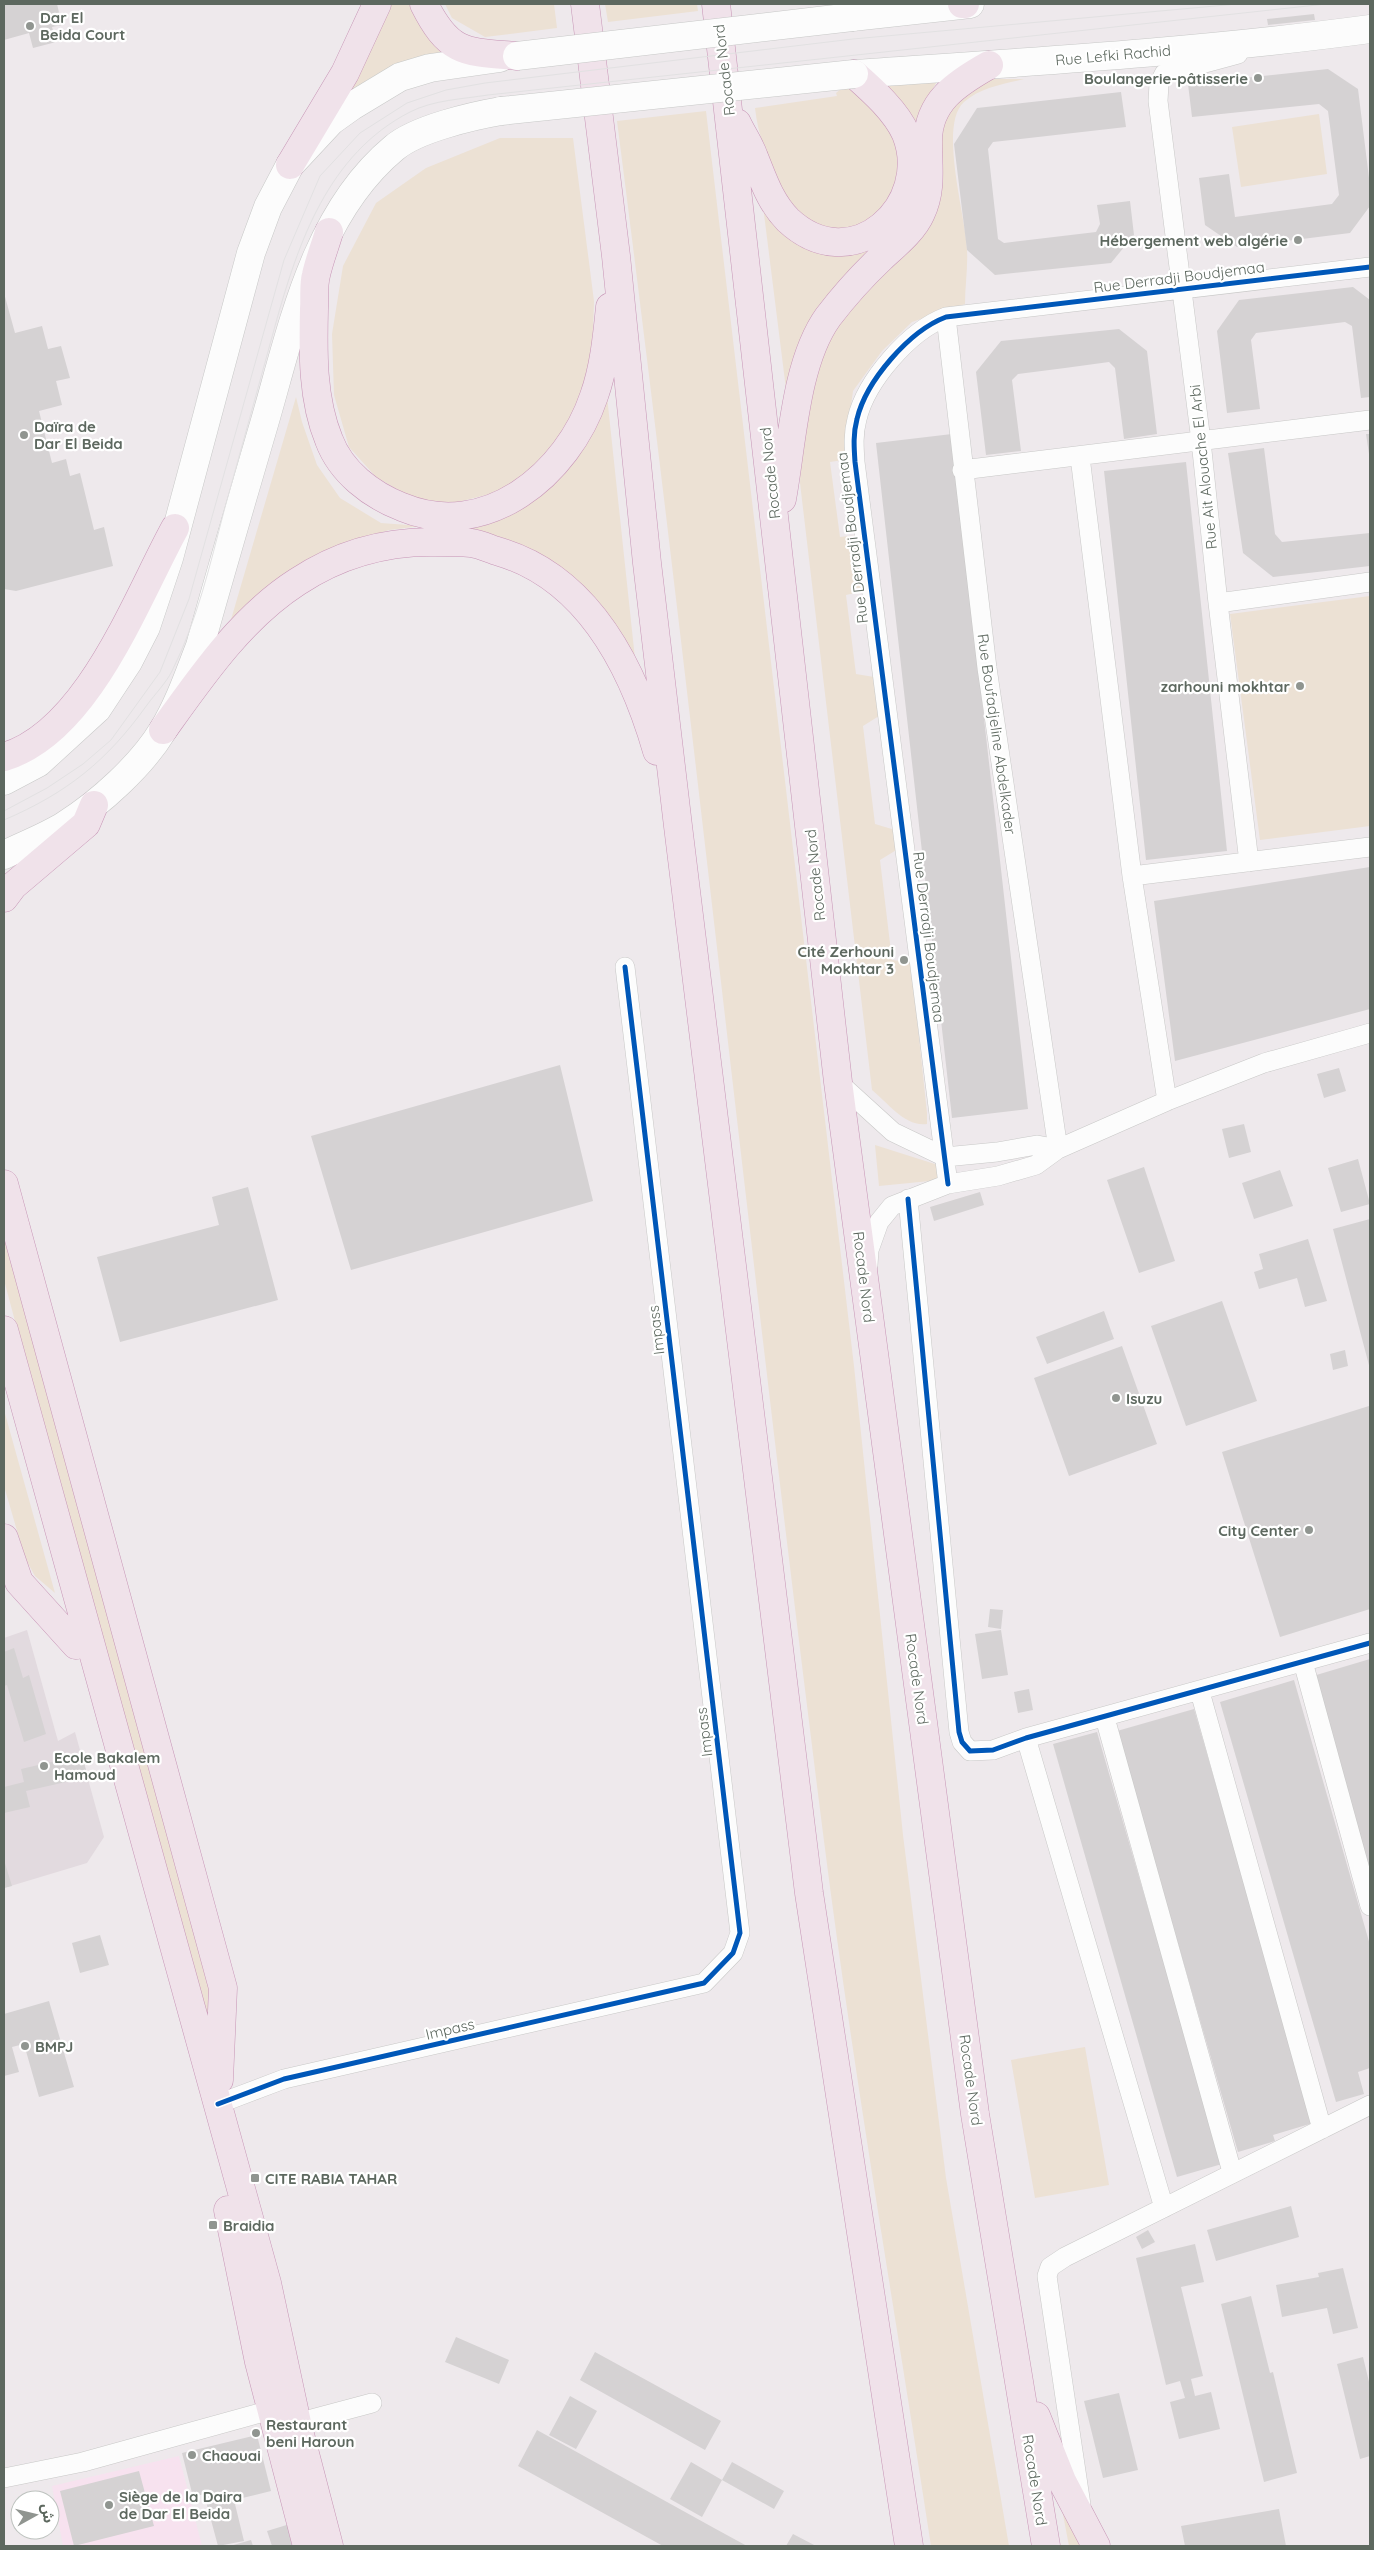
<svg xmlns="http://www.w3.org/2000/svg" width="1374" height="2550" viewBox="0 0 1374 2550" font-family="Quicksand,'Noto Sans Arabic',sans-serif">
	<rect width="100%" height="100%" fill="#eee9ec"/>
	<path fill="#f7e2ef" d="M 179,2456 L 202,2546 L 63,2546 L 52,2486 Z"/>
	<path fill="#e2dadf" d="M 27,1630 L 58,1741 L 75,1732 L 104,1837 L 87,1863 L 4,1888 L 4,1638 Z"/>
	<path fill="#ece1d4" d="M 391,4 L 411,4 L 450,53 L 391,68 L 367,80 L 340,99 Z
		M 445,4 L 554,4 L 557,28 L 485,37 L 452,18 Z
		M 605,4 L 697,4 L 698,11 L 608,22 Z
		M 940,76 L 924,105 L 918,129 L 875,79 Z
		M 975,79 L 1024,79 C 1004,84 981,87 964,102 C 938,125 966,217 967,250 C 968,268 965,286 965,304 L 912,322 L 882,351 L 853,391 L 847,435 L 850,459 L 830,462 L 840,537 L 858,535 L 864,591 L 846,595 L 856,674 L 874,677 L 879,716 L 863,726 L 875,824 L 895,830 L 898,849 L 880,860 L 892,960 L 911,962 L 927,1113 L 927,1124 C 905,1127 888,1103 872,1090 L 800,483 L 801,448 L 808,396 L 834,324 L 938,124 Z
		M 848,83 L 893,132 L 899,163 L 898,182 L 879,218 L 841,236 L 795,215 C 778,180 759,147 755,108 L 837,96 L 836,93 Z
		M 706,111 L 854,1366 L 903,1835 L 946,2178 L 1009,2546 L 931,2546 C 895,2311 854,2077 824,1841 C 751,1268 691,694 617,121 Z
		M 1319,114 L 1327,174 L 1241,187 L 1232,127 Z
		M 500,138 L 573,138 L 594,301 L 592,361 L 582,399 L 560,440 L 535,468 L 498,492 L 450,504 L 410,497 L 376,477 L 349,447 L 334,395 L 332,334 L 343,266 L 376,203 L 426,168 Z
		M 763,206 C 769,214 774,224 781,231 C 808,258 840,251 873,247 L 786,389 Z
		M 607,396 L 636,668 L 557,566 L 525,546 L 474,533 L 423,527 L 494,520 L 517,512 L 550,488 L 576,460 Z
		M 296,397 L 302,422 L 317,465 L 340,498 L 381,523 L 421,526 L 389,530 L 347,544 L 230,623 Z
		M 1370,596 L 1370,826 L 1260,840 L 1230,614 Z
		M 875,1145 L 938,1165 L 940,1180 L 879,1186 Z
		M 4,1224 L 215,1979 L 213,2061 L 4,1280 Z
		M 4,1410 L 55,1593 L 35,1576 L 25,1558 L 4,1486 Z
		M 1085,2047 L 1109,2185 L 1035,2198 L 1011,2060 Z
		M 1061,2504 L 1083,2546 L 1069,2546 Z"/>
	<path fill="#d5d2d3" d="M 4,4 L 57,4 L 62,25 L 52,27 L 56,42 L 33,48 L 29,33 L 4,40 Z
		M 1314,14 L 1315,20 L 1268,25 L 1267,19 Z
		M 1328,69 L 1358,89 L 1370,186 L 1370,206 L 1350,233 L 1237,247 L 1205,225 L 1199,178 L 1229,174 L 1235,217 L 1332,204 L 1339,195 L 1328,111 L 1319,104 L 1192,117 L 1188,84 Z
		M 1121,92 L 1126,127 L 993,142 L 988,149 L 998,239 L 1004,243 L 1096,232 L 1100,224 L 1097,205 L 1130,201 L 1134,235 L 1111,263 L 995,275 L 967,250 L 954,144 L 977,108 Z
		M 1353,287 L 1370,300 L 1370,397 L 1361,398 L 1352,326 L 1345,322 L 1256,333 L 1251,340 L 1260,409 L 1227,413 L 1217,331 L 1239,300 Z
		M 4,293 L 15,333 L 42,326 L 48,349 L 61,346 L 70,378 L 56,381 L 62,405 L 39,411 L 52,463 L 66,459 L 70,476 L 80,473 L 94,530 L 104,527 L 113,566 L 16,591 L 4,589 Z
		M 1119,329 L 1147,351 L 1157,434 L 1124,439 L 1115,368 L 1109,362 L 1065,368 L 1018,374 L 1012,380 L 1021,451 L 986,455 L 976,372 L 1001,341 Z
		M 952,434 L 1028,1109 L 952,1118 L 876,443 Z
		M 1366,434 L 1370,434 L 1370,454 L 1369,454 Z
		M 1264,448 L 1275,534 L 1282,542 L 1370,533 L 1370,566 L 1273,577 L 1243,553 L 1228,453 Z
		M 1186,462 L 1227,851 L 1146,860 L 1104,471 Z
		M 1370,867 L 1370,1009 L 1175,1061 L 1154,901 Z
		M 560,1065 L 593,1201 L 351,1270 L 311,1136 Z
		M 1339,1068 L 1346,1091 L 1324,1098 L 1317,1074 Z
		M 1244,1124 L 1251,1152 L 1229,1158 L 1222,1129 Z
		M 1358,1159 L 1370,1204 L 1341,1212 L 1328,1168 Z
		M 1144,1167 L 1175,1261 L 1139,1273 L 1107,1180 Z
		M 1280,1170 L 1293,1206 L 1254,1219 L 1242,1183 Z
		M 248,1187 L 278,1300 L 120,1342 L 97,1257 L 219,1225 L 212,1197 Z
		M 980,1192 L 984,1205 L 934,1221 L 930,1207 Z
		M 1370,1219 L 1370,1369 L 1333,1229 Z
		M 1308,1239 L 1327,1301 L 1305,1307 L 1297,1278 L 1259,1289 L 1254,1272 L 1263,1269 L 1259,1254 Z
		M 1222,1301 L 1257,1401 L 1186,1426 L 1151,1326 Z
		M 1104,1311 L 1114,1339 L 1047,1364 L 1036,1337 Z
		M 1122,1346 L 1157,1444 L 1069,1476 L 1034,1378 Z
		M 1345,1350 L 1348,1366 L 1333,1370 L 1330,1354 Z
		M 1369,1406 L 1370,1609 L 1280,1637 L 1222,1452 Z
		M 990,1609 L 1003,1610 L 1001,1629 L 988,1627 Z
		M 1001,1630 L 1008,1675 L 982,1679 L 975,1634 Z
		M 14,1648 L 23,1678 L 29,1675 L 46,1734 L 24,1742 L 7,1685 L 4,1686 L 4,1652 Z
		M 1370,1659 L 1370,1875 L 1313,1676 Z
		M 1294,1680 L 1370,1945 L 1370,2068 L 1358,2072 L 1364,2094 L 1336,2102 L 1220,1702 Z
		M 1029,1689 L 1033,1710 L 1018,1713 L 1014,1692 Z
		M 1194,1709 L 1313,2123 L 1273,2135 L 1275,2141 L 1238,2152 L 1117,1731 Z
		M 1097,1732 L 1222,2164 L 1177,2177 L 1053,1744 Z
		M 82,1755 L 88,1777 L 26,1791 L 30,1807 L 4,1813 L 4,1787 L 24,1782 L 21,1769 Z
		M 4,1860 L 12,1886 L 4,1888 Z
		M 100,1935 L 109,1965 L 80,1973 L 72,1943 Z
		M 49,2001 L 74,2087 L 39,2097 L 24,2044 L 12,2047 L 19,2072 L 4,2076 L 4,2014 Z
		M 1291,2206 L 1299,2237 L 1216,2261 L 1207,2230 Z
		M 1148,2230 L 1155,2242 L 1142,2249 L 1136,2237 Z
		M 1195,2244 L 1204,2282 L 1181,2287 L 1203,2376 L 1191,2379 L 1195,2396 L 1211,2392 L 1220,2429 L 1179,2439 L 1170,2402 L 1185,2398 L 1180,2381 L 1166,2385 L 1136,2258 Z
		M 1343,2268 L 1358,2328 L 1333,2334 L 1327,2308 L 1282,2317 L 1276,2285 L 1319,2277 L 1318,2273 Z
		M 1251,2296 L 1270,2373 L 1273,2372 L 1297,2473 L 1264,2482 L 1221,2304 Z
		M 456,2337 L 509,2360 L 499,2384 L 445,2362 Z
		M 595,2352 L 721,2421 L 705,2450 L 580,2380 Z
		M 1363,2357 L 1370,2386 L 1370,2456 L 1360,2459 L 1337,2364 Z
		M 1119,2393 L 1138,2470 L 1103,2478 L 1084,2401 Z
		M 570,2396 L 597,2411 L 576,2449 L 549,2435 Z
		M 537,2430 L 714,2528 L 747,2546 L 663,2546 L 518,2466 Z
		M 257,2435 L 271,2491 L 234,2500 L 244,2541 L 218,2546 L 204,2494 L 193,2497 L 182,2453 Z
		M 691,2462 L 722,2480 L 732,2462 L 784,2491 L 774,2509 L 722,2480 L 702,2517 L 670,2499 Z
		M 139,2471 L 154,2526 L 74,2546 L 60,2491 Z
		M 1279,2509 L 1286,2546 L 1185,2546 L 1181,2526 Z
		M 290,2524 L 296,2546 L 272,2546 L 267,2531 Z
		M 793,2534 L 816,2546 L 786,2546 Z
		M 251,2540 L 253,2546 L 230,2546 Z"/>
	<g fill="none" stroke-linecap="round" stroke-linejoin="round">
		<defs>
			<path id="street" d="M 1238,54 L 1164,74 L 1159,84 L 1158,101 L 1201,441 L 1218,603 L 1249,862
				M 946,317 L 987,668 L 1058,1149
				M 1080,457 L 1132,876 L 1167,1101
				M 962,470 L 1370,420
				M 1218,603 L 1370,582
				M 1132,876 L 1370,847
				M 838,1082 L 893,1132 L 945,1157
				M 945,1157 L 997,1152 L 1037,1145 L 1058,1149
				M 948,1184 L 855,462 C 854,447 853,434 857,419 C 866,381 909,331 946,317 L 1370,267
				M 908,1199 L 959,1732 L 962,1742 L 970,1751 L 993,1750 L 1026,1738 L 1370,1643
				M 868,1265 L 869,1250 L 879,1222 L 892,1206 L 948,1184 L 998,1176 L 1036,1165 L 1058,1149 L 1167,1101 L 1264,1063 L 1370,1033
				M 1303,1662 L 1370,1906
				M 1200,1692 L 1322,2129
				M 1105,1718 L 1232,2172
				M 1026,1738 L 1164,2208
				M 218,2104 L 284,2079 L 704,1983 L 733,1953 L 740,1933 L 625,967
				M 297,2423 L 372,2403
				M 4,2478 L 83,2462 L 271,2410
				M 1081,2505 L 1047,2276 L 1050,2267 L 1065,2257 L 1370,2105"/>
			<path id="secondary" d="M 852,17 L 970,4
				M 854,74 C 1027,62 1199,52 1370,29
				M 4,781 L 38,763 L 97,709 L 128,662 L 146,627 L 169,558 L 251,253 L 268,207 L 290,165 L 331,121 L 352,106 L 400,77 L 430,68 L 500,58
				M 4,855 C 24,845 46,837 65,825 C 100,803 142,765 163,730 C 179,704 189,674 200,646 C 220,574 241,503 262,431 C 291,334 312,216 394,148 C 416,129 472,116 501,111"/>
			<path id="highway" d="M 424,4 C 449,54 465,52 517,56
				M 585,4 L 616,256 L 647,563 L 678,826 L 809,1893 L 909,2546
				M 716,4 L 838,1082 L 975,2114 L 1046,2546
				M 962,4 L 965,4
				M 737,123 C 742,134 750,145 754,157 C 763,179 770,202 788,220 C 853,281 934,204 906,134 C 896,111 872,90 854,74
				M 290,165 L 345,73 L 377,4
				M 329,232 C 325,246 319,261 316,275 C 313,286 315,298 314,309 C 313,352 312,399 329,440 C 341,472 371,495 402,507 C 486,542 568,474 594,396 C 604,368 607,337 610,307
				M 782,499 C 792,445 795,363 828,317 C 844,296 862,276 881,258 C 895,245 913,231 921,213 C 932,190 928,167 928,143 C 927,102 957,83 989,65
				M 163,730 C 201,677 241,618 297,582 C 339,554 386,541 436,542 C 448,542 459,542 471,543 C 480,544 490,549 500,552 C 589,579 633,668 657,751
				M 4,757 C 88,732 136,599 175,528
				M 4,898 L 13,886 L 86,824 L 94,805
				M 4,1184 L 223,1988 L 219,2080
				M 4,1330 L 267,2283 L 297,2423 L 329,2546
				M 4,1538 L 19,1582 L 76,1645
				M 228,2210 L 259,2362 L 307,2546
				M 1036,2416 L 1062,2481 L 1096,2546"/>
		</defs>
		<use href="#street" stroke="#c8c8c7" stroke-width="20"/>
		<use href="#secondary" stroke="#c7c8c7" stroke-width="29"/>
		<use href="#highway" stroke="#c795b6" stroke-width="29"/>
		<use href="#street" stroke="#fcfcfc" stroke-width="19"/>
		<use href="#secondary" stroke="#fcfcfc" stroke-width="28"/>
		<use href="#highway" stroke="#f0e2ea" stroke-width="28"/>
		<path stroke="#e2e1e2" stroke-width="1" d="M 4,811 L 47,788 L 83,764 L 111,740 L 160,672 L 189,599 L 284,260 L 320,176 L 360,133 L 407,103 L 446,90 L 485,83 L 853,39 L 1237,4
			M 4,820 C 67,793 107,761 147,705 C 155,694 166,683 172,671 C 197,621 210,565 224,511 C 241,449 258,388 275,326 C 298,243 328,154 410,112 C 433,100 463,99 488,95 L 1326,4"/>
		<defs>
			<path id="secondary-bridge" d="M 517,56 L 852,17
				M 501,111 L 854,74"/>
		</defs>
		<use href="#secondary-bridge" stroke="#c7c8c7" stroke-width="29" stroke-linecap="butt"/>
		<use href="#secondary-bridge" stroke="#fcfcfc" stroke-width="28"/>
		<defs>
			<path id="cycleway" d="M 948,1184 L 855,462 C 854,447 853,434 857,419 C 866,381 909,331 946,317 L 1370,267
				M 908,1199 L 959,1732 L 962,1742 L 970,1751 L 993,1750 L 1026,1738 L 1370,1643
				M 218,2104 L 284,2079 L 704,1983 L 733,1953 L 740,1933 L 625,967"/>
		</defs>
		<use href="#cycleway" stroke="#fff" stroke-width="8"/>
		<use href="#cycleway" stroke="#0057b8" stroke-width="5"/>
	</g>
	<g fill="#909590" stroke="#fff" stroke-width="2">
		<circle cx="30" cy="26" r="5"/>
		<circle cx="1258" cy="78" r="5"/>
		<circle cx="1298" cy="240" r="5"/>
		<circle cx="24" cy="435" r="5"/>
		<circle cx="1300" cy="686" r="5"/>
		<circle cx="904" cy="960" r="5"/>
		<circle cx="1116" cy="1398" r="5"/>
		<circle cx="1309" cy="1530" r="5"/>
		<circle cx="44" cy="1766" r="5"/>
		<circle cx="25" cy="2046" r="5"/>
		<rect x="250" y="2173" width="10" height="10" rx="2.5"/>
		<rect x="208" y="2220" width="10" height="10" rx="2.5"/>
		<circle cx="256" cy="2433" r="5"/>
		<circle cx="192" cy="2455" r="5"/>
		<circle cx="109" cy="2505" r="5"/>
	</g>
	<g text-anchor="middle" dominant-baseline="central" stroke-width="4.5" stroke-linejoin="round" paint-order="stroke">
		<g font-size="15" font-weight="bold" fill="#5d685f" stroke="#fff" text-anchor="start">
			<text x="40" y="17">Dar El<tspan x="40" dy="17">Beida Court</tspan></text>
			<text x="1248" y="78" text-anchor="end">Boulangerie-pâtisserie</text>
			<text x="1288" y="240" text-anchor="end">Hébergement web algérie</text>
			<text x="34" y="426">Daïra de<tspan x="34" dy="17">Dar El Beida</tspan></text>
			<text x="1290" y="686" text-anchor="end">zarhouni mokhtar</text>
			<text x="894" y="951" text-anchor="end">Cité Zerhouni<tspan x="894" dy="17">Mokhtar 3</tspan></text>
			<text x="1126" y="1398">Isuzu</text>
			<text x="1299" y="1530" text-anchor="end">City Center</text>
			<text x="54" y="1757">Ecole Bakalem<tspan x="54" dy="17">Hamoud</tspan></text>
			<text x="35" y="2046">BMPJ</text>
			<text x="265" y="2178">CITE RABIA TAHAR</text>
			<text x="223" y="2225">Braidia</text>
			<text x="266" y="2424">Restaurant<tspan x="266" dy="17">beni Haroun</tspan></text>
			<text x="202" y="2455">Chaouai</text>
			<text x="119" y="2496">Siège de la Daira<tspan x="119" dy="17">de Dar El Beida</tspan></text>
		</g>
		<g font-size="15" fill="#5d685f" stroke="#fff">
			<text transform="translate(1113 55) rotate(-5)">Rue Lefki Rachid</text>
			<text transform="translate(724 70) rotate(-97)">Rocade Nord</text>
			<text transform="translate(1179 277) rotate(-7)">Rue Derradji Boudjemaa</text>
			<text transform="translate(1203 467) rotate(-96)">Rue Ait Alouache El Arbi</text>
			<text transform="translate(770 473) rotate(-96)">Rocade Nord</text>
			<text transform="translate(852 538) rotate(-97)">Rue Derradji Boudjemaa</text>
			<text transform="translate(997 734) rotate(82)">Rue Boufadjeline Abdelkader</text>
			<text transform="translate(815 875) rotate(-96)">Rocade Nord</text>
			<text transform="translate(929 937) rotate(83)">Rue Derradji Boudjemaa</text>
			<text transform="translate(864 1277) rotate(83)">Rocade Nord</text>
			<text transform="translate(656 1330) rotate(-97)">Impass</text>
			<text transform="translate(917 1679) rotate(82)">Rocade Nord</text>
			<text transform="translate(704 1732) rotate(-97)">Impass</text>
			<text transform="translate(450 2029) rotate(-13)">Impass</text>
			<text transform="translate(971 2080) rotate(82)">Rocade Nord</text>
			<text transform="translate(1035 2480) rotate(81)">Rocade Nord</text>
		</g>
	</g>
	<rect width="1374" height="2550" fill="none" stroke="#5d685f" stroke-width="10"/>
	<g transform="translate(35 2515) rotate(82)"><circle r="24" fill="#ffffff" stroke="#bec3bf"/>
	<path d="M0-4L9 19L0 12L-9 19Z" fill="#909590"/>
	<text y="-8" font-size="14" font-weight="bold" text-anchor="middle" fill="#5d685f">ش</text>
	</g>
</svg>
